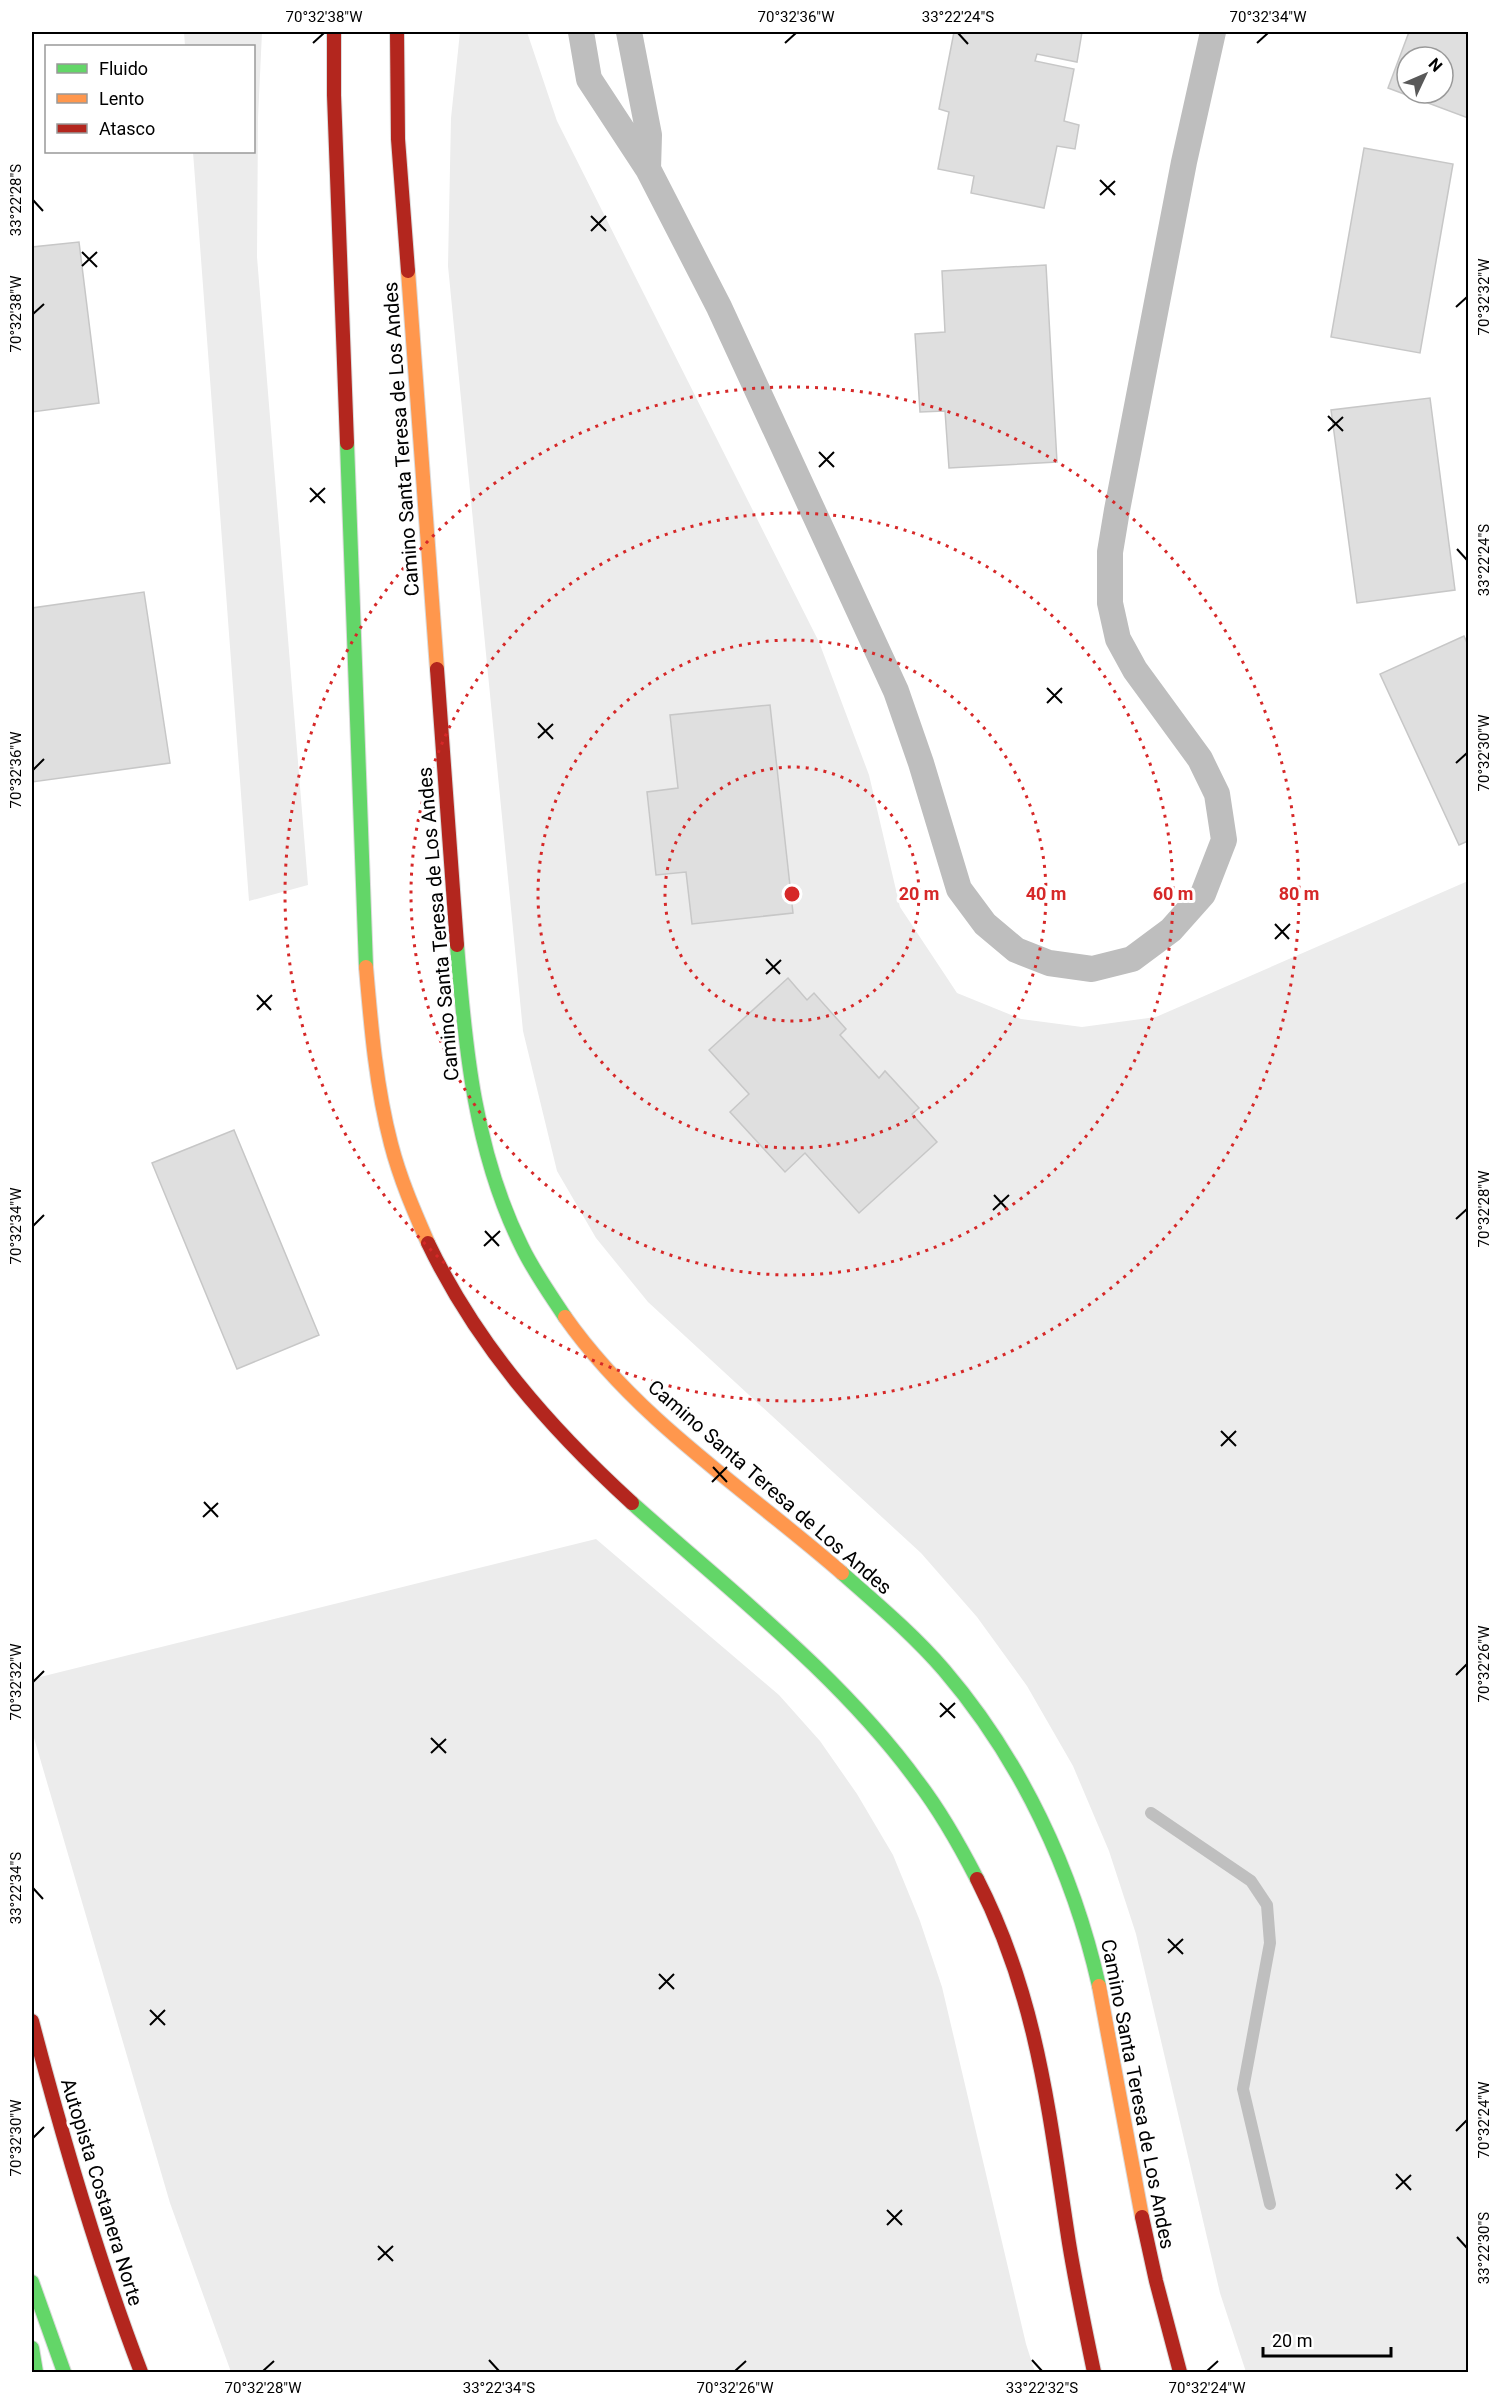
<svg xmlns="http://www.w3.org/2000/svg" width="1500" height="2404" viewBox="0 0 1500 2404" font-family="Roboto,sans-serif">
	<rect width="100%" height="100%" fill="#fff"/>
	<path fill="#ececec" d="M 184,32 L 262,32 L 258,118 L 257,257 L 308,885 L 249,901 L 193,152 L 254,152 L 254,46 L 185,46 Z
		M 460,32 L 527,32 L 557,121 L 819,642 L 869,775 L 900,907 L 957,993 L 1021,1019 L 1082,1027 L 1156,1017 L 1468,881 L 1468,2372 L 1246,2372 L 1220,2293 L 1136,1934 L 1109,1851 L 1073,1766 L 1027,1686 L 977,1617 L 921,1553 L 648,1302 L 596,1238 L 557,1171 L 523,1031 L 448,266 L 451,118 Z
		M 596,1539 L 779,1695 L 820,1741 L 857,1794 L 893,1855 L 920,1921 L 942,1987 L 1026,2344 L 1035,2372 L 231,2372 L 170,2203 L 32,1731 L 32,1679 Z"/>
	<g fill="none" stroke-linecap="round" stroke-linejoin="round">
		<path stroke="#bfbfbf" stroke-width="12" d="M 1151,1813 L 1251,1881 L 1267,1905 L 1270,1943 L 1243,2089 L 1270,2204"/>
	</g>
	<path fill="#dfdfdf" stroke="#c7c7c7" stroke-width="1.5" fill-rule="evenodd" d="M 954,32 L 1082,32 L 1077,62 L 1037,54 L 1035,61 L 1074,69 L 1064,121 L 1079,125 L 1075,149 L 1057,146 L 1044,208 L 971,193 L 974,176 L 938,169 L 949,112 L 939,109 Z
		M 1409,32 L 1468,32 L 1468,118 L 1388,88 ZM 1407,57 L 1443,57 L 1443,93 L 1407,93 Z
		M 1364,148 L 1453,164 L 1420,353 L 1331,337 Z
		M 79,242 L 99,403 L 32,412 L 32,247 Z
		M 1046,265 L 1057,462 L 949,468 L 945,411 L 920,412 L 915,334 L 945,332 L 942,271 Z
		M 1430,398 L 1455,590 L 1357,603 L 1331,410 Z
		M 144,592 L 170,763 L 32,782 L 32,608 Z
		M 1464,636 L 1468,645 L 1468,841 L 1459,845 L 1380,674 Z
		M 770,705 L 793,913 L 692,924 L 686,872 L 656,875 L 647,792 L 678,788 L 670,715 Z
		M 788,978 L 807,1000 L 814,993 L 846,1029 L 840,1035 L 879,1078 L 885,1071 L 919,1108 L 912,1114 L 937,1142 L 859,1213 L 805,1153 L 785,1172 L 730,1112 L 749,1094 L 709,1050 Z
		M 234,1130 L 319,1335 L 237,1369 L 152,1163 Z"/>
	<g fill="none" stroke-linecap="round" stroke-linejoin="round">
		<defs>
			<path id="fast" d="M 347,443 L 366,967
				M 457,945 C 465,1048 475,1153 522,1247 C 534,1272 550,1294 565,1317
				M 632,1503 C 729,1590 841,1676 918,1782 C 941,1812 960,1846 977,1879
				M 842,1573 C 877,1604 914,1635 944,1670 C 1021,1760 1073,1871 1099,1986
				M 32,2282 L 64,2372
				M 32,2348 L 36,2372"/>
			<path id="slow" d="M 408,271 L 437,669
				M 366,967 C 371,1026 376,1087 391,1144 C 400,1179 414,1211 428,1243
				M 565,1317 C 638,1421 748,1491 842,1573
				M 1099,1986 L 1142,2217"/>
			<path id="jam" d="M 334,32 L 334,95 L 347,443
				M 397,32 L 398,139 L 408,271
				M 437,669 L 457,945
				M 428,1243 C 477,1345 549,1427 632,1503
				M 977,1879 C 1038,1998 1049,2114 1069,2243 C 1076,2286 1085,2329 1094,2372
				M 32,2021 C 63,2140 97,2257 141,2372
				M 1142,2217 L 1156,2281 L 1180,2372"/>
		</defs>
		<use href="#fast" stroke="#dbdbdb" stroke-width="16"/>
		<use href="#slow" stroke="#dbdbdb" stroke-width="16"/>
		<use href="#jam" stroke="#dbdbdb" stroke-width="16"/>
		<path stroke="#bebebe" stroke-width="26" d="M 581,32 L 589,79 L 648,169 L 719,307 L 896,691 L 921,763 L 959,889 L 985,924 L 1016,950 L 1049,963 L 1092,969 L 1132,959 L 1171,930 L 1203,894 L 1224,840 L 1217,794 L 1200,759 L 1135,670 L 1118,639 L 1110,603 L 1110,552 L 1117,510 L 1184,162 L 1213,32
			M 629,32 L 649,135 L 648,169"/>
		<use href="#fast" stroke="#63d668" stroke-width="14"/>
		<use href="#slow" stroke="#ff974d" stroke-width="14"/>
		<use href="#jam" stroke="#b3261e" stroke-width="14"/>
	</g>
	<path fill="none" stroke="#000" stroke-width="2" d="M 958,33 L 968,44M 313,43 L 324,33M 785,43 L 796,33M 1257,43 L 1268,33M 1100,180 L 1115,195M 1100,195 L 1115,181M 33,200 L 43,211M 591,216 L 606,231M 591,231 L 606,216M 82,252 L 97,267M 82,266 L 97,252M 1456,307 L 1467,297M 33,314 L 44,304M 1328,416 L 1343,431M 1328,431 L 1343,417M 819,452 L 834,467M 819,467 L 834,452M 310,488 L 325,503M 310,502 L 325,488M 1457,549 L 1467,560M 1047,688 L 1062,703M 1047,703 L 1062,688M 538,723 L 553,739M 538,738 L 553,724M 1456,763 L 1467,753M 33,770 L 44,759M 1275,924 L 1289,939M 1275,939 L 1290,924M 766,959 L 780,974M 766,974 L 781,960M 257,995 L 271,1010M 257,1010 L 272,995M 994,1195 L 1008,1210M 993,1210 L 1009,1195M 1456,1219 L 1467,1209M 33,1226 L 44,1215M 485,1231 L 499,1246M 484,1246 L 500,1231M 1221,1431 L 1236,1446M 1221,1446 L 1236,1431M 713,1467 L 727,1482M 712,1482 L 727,1467M 204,1502 L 218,1517M 203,1517 L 218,1503M 1456,1675 L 1467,1664M 33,1682 L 44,1671M 940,1703 L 955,1718M 940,1717 L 955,1703M 431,1738 L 446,1753M 431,1753 L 446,1739M 33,1888 L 43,1899M 1168,1939 L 1183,1954M 1168,1953 L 1183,1939M 659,1974 L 674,1989M 659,1989 L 674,1974M 150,2010 L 165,2025M 150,2025 L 165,2010M 1456,2131 L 1467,2120M 33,2138 L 44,2127M 1396,2174 L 1411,2190M 1396,2189 L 1411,2175M 887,2210 L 902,2225M 887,2225 L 902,2210M 1457,2237 L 1467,2248M 378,2246 L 393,2261M 378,2260 L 393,2246M 489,2360 L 499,2371M 1032,2360 L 1042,2371M 263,2371 L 274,2361M 735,2371 L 746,2361M 1207,2371 L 1218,2361"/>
	<g fill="none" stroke="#d62828" stroke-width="3" stroke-dasharray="3 6">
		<circle cx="792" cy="894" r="127"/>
		<circle cx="792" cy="894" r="254"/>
		<circle cx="792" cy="894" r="381"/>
		<circle cx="792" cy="894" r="507"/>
	</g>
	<g text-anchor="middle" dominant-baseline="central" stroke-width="6" stroke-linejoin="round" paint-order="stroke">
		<g font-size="20" fill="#000" stroke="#fff">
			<text transform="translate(401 439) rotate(-94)">Camino Santa Teresa de Los Andes</text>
			<text transform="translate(438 924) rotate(-95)">Camino Santa Teresa de Los Andes</text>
			<text transform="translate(770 1487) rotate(41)">Camino Santa Teresa de Los Andes</text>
			<text transform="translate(1138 2094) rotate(79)">Camino Santa Teresa de Los Andes</text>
			<text transform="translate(102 2192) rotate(73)">Autopista Costanera Norte</text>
		</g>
	</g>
	<circle cx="792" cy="894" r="9" fill="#d62828" stroke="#fff" stroke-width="3"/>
	<g font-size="18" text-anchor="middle" font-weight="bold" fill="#d62828" stroke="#fff" stroke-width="6" stroke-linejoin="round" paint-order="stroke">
		<text x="919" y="900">20 m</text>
		<text x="1046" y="900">40 m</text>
		<text x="1173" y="900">60 m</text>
		<text x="1299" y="900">80 m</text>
	</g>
	<rect width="1500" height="2404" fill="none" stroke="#ffffff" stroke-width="66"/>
	<rect x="45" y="45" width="210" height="108" fill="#ffffff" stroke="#999999" stroke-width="1.5"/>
	<rect x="57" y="64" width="30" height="9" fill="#63d668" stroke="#999999" stroke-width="1.5"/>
	<text x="99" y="75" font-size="18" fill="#000000">Fluido</text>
	<rect x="57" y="94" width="30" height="9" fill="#ff974d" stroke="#999999" stroke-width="1.5"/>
	<text x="99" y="105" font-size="18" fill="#000000">Lento</text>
	<rect x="57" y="124" width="30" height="9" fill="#b3261e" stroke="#999999" stroke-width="1.5"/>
	<text x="99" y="135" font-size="18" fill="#000000">Atasco</text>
	<g transform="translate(1425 75) rotate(46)"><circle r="28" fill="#ffffff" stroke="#999999" stroke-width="1.5"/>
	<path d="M0-4.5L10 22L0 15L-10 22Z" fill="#595959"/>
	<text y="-9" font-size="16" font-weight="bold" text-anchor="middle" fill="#000000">N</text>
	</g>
	<path d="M1263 2347v9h128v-9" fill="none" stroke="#000000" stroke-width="3"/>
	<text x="1272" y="2347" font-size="18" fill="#000000" stroke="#ffffff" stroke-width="4.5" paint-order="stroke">20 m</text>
	<rect x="33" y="33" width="1434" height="2338" fill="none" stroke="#000" stroke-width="2"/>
	<g font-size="15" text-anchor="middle" fill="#000">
		<text x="324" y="22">70°32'38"W</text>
		<text x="796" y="22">70°32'36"W</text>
		<text x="958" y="22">33°22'24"S</text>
		<text x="1268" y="22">70°32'34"W</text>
		<text transform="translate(16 200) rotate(-90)" y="5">33°22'28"S</text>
		<text transform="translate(1484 297) rotate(-90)" y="5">70°32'32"W</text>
		<text transform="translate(16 314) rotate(-90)" y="5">70°32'38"W</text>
		<text transform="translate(1484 560) rotate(-90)" y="5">33°22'24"S</text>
		<text transform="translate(1484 753) rotate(-90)" y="5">70°32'30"W</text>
		<text transform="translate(16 770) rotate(-90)" y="5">70°32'36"W</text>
		<text transform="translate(1484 1209) rotate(-90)" y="5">70°32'28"W</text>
		<text transform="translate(16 1226) rotate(-90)" y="5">70°32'34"W</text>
		<text transform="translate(1484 1664) rotate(-90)" y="5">70°32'26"W</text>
		<text transform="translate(16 1682) rotate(-90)" y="5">70°32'32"W</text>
		<text transform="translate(16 1888) rotate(-90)" y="5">33°22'34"S</text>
		<text transform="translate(1484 2120) rotate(-90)" y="5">70°32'24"W</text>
		<text transform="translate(16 2138) rotate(-90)" y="5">70°32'30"W</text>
		<text transform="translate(1484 2248) rotate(-90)" y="5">33°22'30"S</text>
		<text x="263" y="2393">70°32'28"W</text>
		<text x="499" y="2393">33°22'34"S</text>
		<text x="735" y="2393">70°32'26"W</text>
		<text x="1042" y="2393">33°22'32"S</text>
		<text x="1207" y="2393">70°32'24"W</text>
	</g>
</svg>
